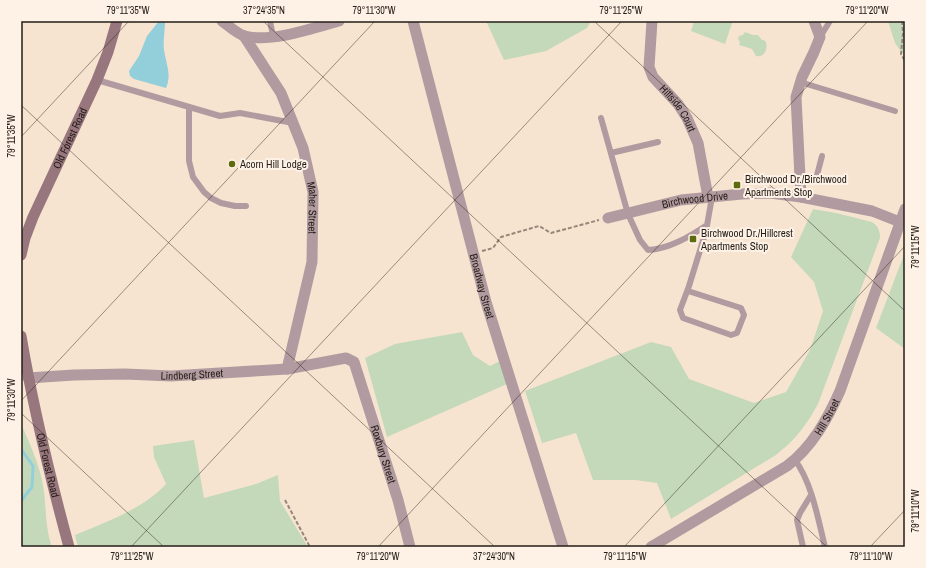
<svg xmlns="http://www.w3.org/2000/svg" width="926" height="568" viewBox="0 0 926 568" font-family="'Archivo Narrow',sans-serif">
	<rect width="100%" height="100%" fill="#f7e4d0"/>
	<path fill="#c4d9ba" d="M 486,21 L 591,21 L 587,28 L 546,51 L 504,60 Z
		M 694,21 L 728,21 L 732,23 L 725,44 L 691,31 Z
		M 888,21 L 905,21 L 905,57 L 895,43 Z
		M 745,32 L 753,35 L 758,35 L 762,40 L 764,40 L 766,42 C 768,50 764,58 756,56 L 752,49 L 739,45 L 740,42 L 738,39 L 739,36 L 743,35 Z
		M 813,209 L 836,213 L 872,222 C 878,226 880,230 880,238 L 818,404 C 806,426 796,439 776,455 L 671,519 L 657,483 L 635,480 L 593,480 L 576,433 L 542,443 L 525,391 L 651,342 L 671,347 L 689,379 L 754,403 L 786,392 L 810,350 L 823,311 L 814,282 L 791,257 Z
		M 905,252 L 905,349 L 876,328 Z
		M 462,332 L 473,355 L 490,366 L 500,361 L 507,384 L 387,437 L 365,358 L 395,344 Z
		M 21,424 C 29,441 38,462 42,480 C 47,502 44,525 52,547 L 21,547 Z
		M 194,440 L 204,498 L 256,484 L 278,475 L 280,501 L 308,547 L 78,547 L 75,535 C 106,522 143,509 166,484 L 154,457 L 153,446 Z"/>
	<path fill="#93cedb" d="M 159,21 L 165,21 C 165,31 163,41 164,50 C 166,64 172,75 166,88 L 134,79 L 130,76 L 129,71 L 139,56 L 147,36 Z"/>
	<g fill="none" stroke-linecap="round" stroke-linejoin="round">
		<path stroke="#93cedb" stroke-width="3" d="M 21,449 L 33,466 L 32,487 L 21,501
			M 21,542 L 22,547"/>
		<path stroke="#958779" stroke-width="2" stroke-dasharray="4 2" stroke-linecap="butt" d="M 902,21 L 903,33 L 901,54 L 905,61
			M 482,251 L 493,248 L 501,237 L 539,226 L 551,233 L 599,220
			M 285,500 L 310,547"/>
		<path stroke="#b29ba0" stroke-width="6" d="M 270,21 L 273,36
			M 820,37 L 830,21
			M 97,80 L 220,116 L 240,113 L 293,123
			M 800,82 L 895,111
			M 189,107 L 189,161 L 193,177 L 204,192 L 211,198 L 221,203 L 235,206 L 246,206
			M 601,118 L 628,214 L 640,240 L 648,250 C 670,249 690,236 707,225
			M 611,153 L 658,142
			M 800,175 L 816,179 L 822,156
			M 688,291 L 741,308 L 744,315 L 737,333 L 731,335 L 683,318 L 680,310 L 689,286 L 706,231 L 712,197
			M 795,460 C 812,483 818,519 825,547
			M 803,547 L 797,520 L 800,513 L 811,495"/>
		<g stroke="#b29ba0" stroke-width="11">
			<path d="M 222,21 C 229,26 237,34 245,36 C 270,43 314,28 339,21"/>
			<path id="s1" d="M 413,21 L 486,302 L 563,547"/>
			<path id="s2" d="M 652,21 L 649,67 L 653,77 L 678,104 L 687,118 L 698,143 L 708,197"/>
			<path id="s3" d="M 244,36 L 281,93 L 303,148 L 313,192 L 312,262 L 287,369"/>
			<path d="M 801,197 L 796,97 L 802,77 L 814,52 L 820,37 L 814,21"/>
			<path id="s4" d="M 608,218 L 681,200 L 742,194 L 770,193 L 801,197 L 872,211 L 900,222"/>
			<path id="s5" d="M 28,378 L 74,375 L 125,374 L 171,376 L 287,369 L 346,358 L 354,362 L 398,500 L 410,547"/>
		</g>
		<path stroke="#b29ba0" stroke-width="11" id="s6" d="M 651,547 L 787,466 C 812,447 827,420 840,391 L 905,209"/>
		<g stroke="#98767e" stroke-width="11">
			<path id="s7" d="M 21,255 L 25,238 L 33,217 L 97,80 L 108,52 L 117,21"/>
			<path id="s8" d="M 21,336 C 33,407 50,477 69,547"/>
		</g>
	</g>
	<path fill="none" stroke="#251e17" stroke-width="1" stroke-opacity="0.45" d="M 263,21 L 827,547M 594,21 L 905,311M 21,105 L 495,547M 21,137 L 129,21M 21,401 L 375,21M 21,413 L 164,547M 131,547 L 622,21M 378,547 L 868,21M 624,547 L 905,246M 870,547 L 905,510"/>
	<g fill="#5f690e" stroke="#fef2e7" stroke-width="1.5">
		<circle cx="232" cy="164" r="4"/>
		<rect x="733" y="181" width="8" height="8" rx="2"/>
		<rect x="689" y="235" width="8" height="8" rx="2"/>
	</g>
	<g text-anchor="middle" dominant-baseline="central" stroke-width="4" stroke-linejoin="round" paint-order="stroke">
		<g font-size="11" fill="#251e17" stroke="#fef2e7">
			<text stroke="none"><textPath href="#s2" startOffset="97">Hillside Court</textPath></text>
			<text stroke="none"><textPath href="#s7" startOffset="127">Old Forest Road</textPath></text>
			<text stroke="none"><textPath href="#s4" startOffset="89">Birchwood Drive</textPath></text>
			<text stroke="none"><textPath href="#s3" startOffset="188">Maher Street</textPath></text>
			<text stroke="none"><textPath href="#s1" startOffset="274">Broadway Street</textPath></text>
			<text stroke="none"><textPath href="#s5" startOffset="164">Lindberg Street</textPath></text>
			<text stroke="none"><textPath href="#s6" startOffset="222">Hill Street</textPath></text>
			<text stroke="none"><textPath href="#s5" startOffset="425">Roxbury Street</textPath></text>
			<text stroke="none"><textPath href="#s8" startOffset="132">Old Forest Road</textPath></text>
		</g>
		<g font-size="11" fill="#251e17" stroke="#fef2e7" text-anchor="start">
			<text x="240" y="164">Acorn Hill Lodge</text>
			<text x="745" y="179">Birchwood Dr./Birchwood<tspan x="745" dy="13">Apartments Stop</tspan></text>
			<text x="701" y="233">Birchwood Dr./Hillcrest<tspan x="701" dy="13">Apartments Stop</tspan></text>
		</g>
	</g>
	<rect width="926" height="568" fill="none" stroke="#fef2e7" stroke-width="44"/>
	<rect x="22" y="22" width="882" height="524" fill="none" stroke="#251e17" stroke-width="1.5"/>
	<g font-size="10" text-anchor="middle" fill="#251e17">
		<text x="128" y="14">79°11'35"W</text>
		<text x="264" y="14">37°24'35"N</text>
		<text x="374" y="14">79°11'30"W</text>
		<text x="621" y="14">79°11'25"W</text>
		<text x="867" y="14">79°11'20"W</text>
		<text transform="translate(11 136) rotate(-90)" y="4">79°11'35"W</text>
		<text transform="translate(915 247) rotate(-90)" y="4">79°11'15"W</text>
		<text transform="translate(11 400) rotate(-90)" y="4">79°11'30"W</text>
		<text transform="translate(915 511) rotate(-90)" y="4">79°11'10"W</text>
		<text x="132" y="560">79°11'25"W</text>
		<text x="378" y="560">79°11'20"W</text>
		<text x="494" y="560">37°24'30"N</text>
		<text x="625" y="560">79°11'15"W</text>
		<text x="871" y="560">79°11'10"W</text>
	</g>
</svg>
